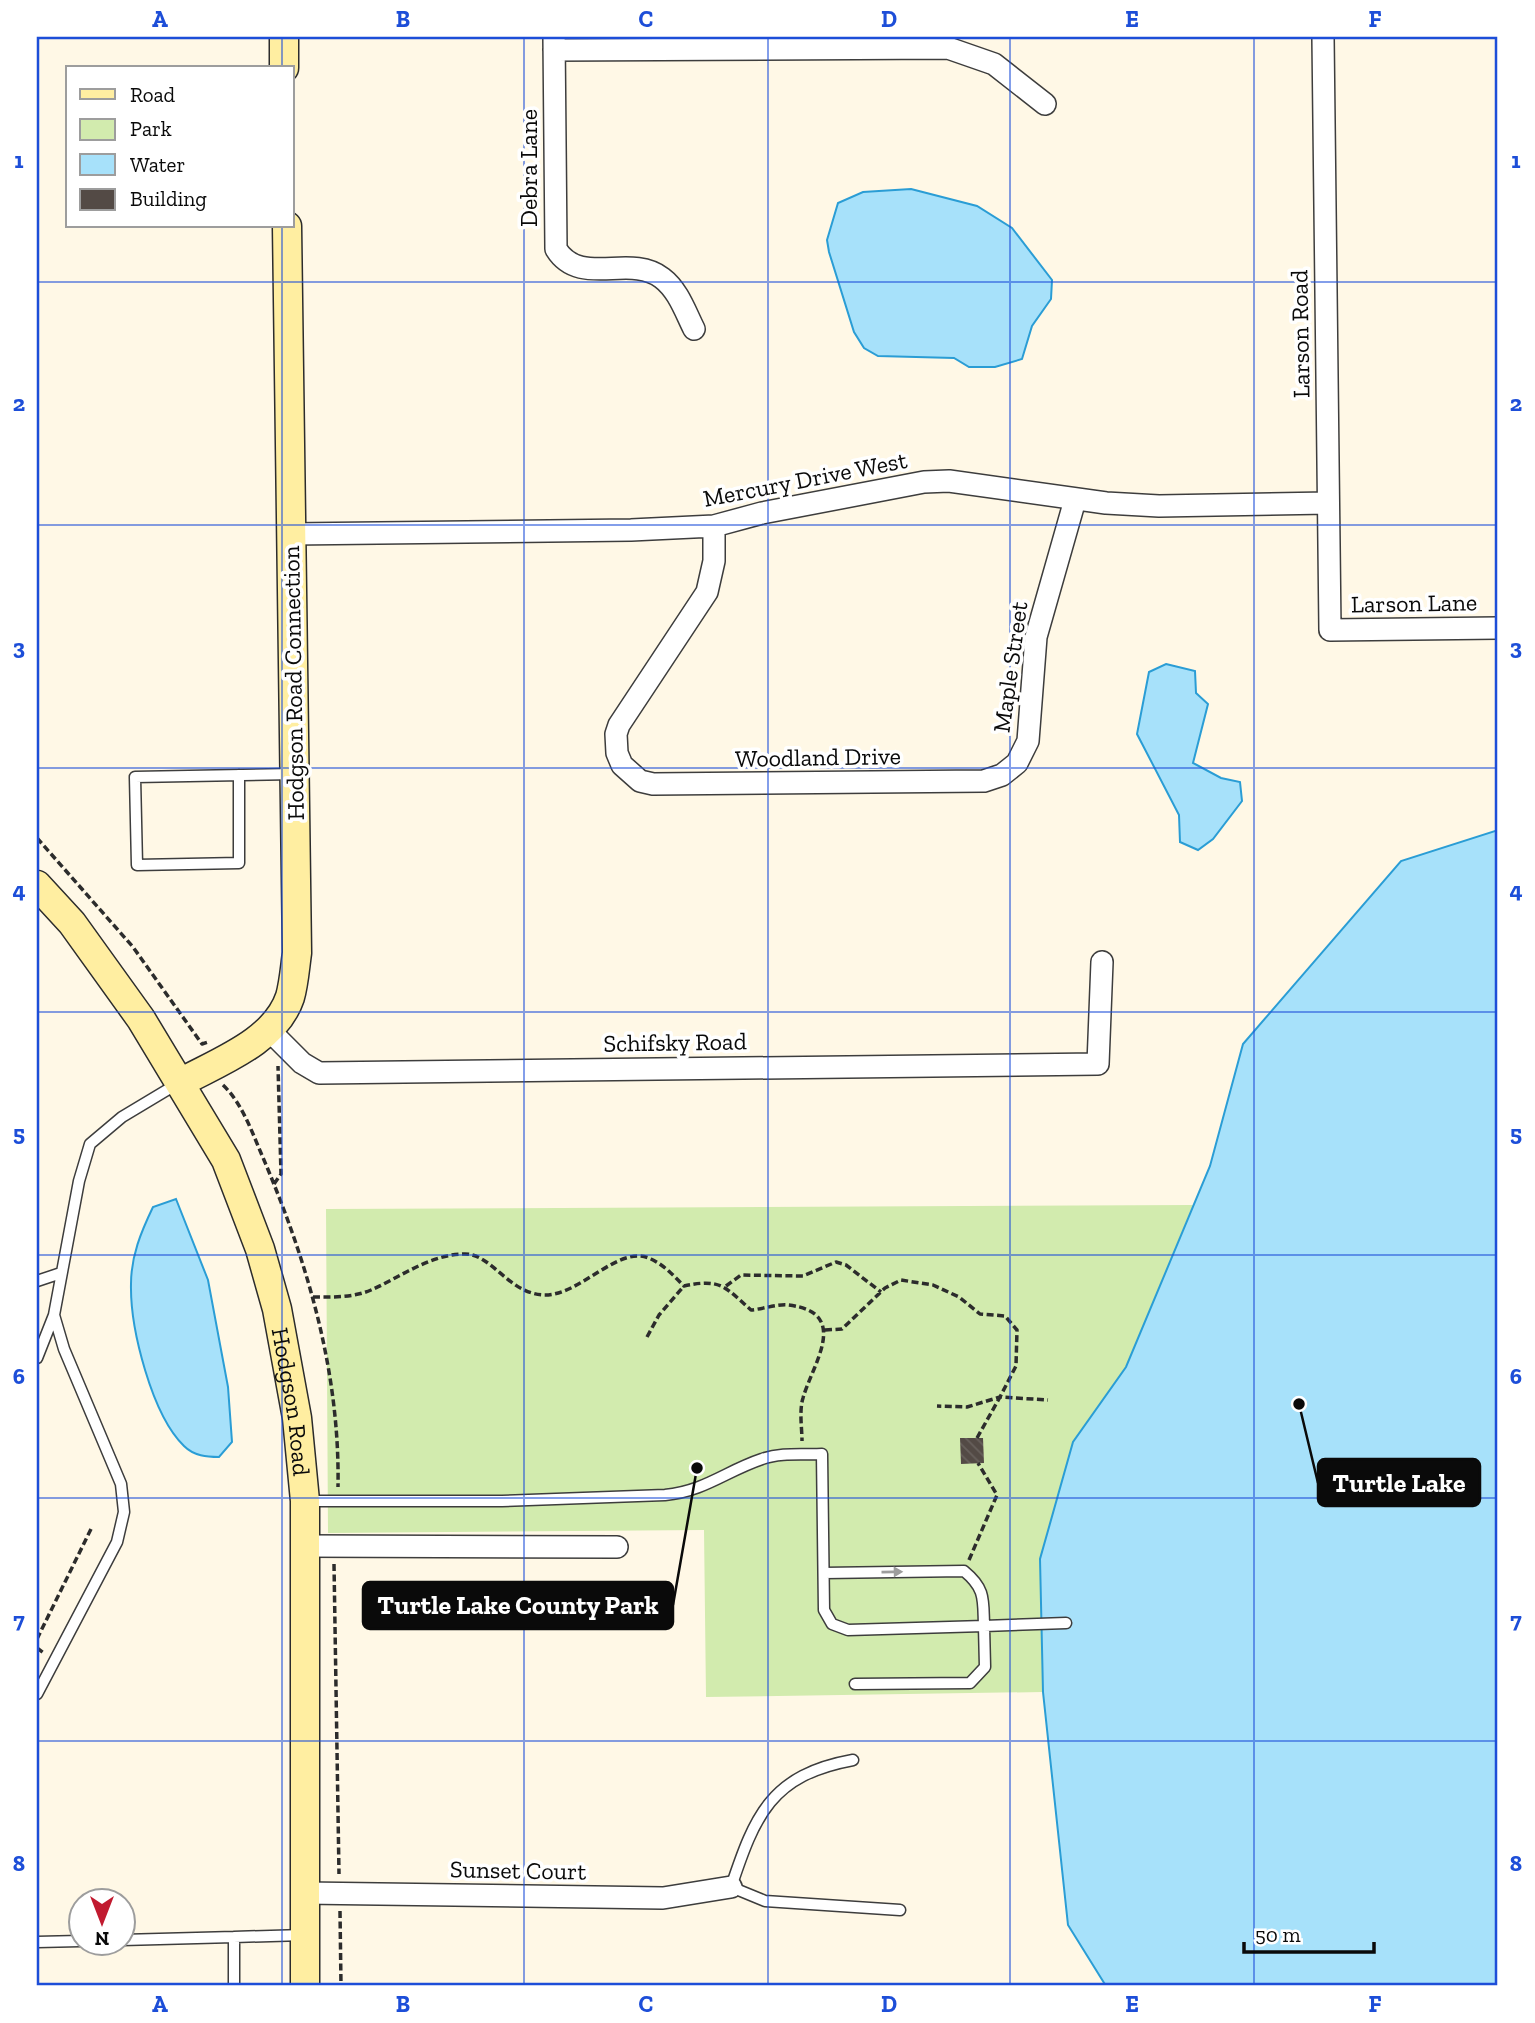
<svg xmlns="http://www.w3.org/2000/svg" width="1535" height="2023" viewBox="0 0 1535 2023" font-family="'Zilla Slab',serif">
	<defs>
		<pattern id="building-back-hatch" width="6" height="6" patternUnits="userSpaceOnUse" patternTransform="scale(1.75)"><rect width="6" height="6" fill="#534a45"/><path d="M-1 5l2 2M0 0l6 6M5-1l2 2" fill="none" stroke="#67605c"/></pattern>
	</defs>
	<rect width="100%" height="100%" fill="#fff8e6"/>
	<path fill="#d2ebae" d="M 1193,1205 L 1126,1367 L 1073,1442 L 1040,1559 L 1043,1692 L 706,1697 L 704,1530 L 328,1533 L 326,1209 Z"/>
	<path fill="#a7e1fa" stroke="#2a9dd5" stroke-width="2" d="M 911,189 L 977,206 L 1012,228 L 1052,280 L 1051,299 L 1032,326 L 1022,359 L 995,367 L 969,367 L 954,358 L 878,356 L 864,348 L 854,332 L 829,252 L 827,240 L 838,203 L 863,192 Z
		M 1166,664 L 1195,671 L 1196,693 L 1208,704 L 1193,763 L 1221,778 L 1240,782 L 1242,801 L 1213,839 L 1198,850 L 1180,842 L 1179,815 L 1137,734 L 1149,672 Z
		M 1498,830 L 1498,1986 L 1106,1986 L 1068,1925 L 1043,1692 L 1040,1559 L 1073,1442 L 1126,1367 L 1210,1166 L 1243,1044 L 1401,861 Z
		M 176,1199 L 208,1280 L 228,1387 L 232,1442 L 219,1457 C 207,1457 194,1456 184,1446 C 152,1415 130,1329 131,1284 C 131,1256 141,1232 153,1207 Z"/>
	<path fill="url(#building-back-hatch)" d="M 960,1438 L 983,1438 L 984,1463 L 961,1464 Z"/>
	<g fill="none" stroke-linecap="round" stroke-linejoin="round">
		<defs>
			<path id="lane" d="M 239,775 L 239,863 L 137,865 L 135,777 L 294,774
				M 37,1281 L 61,1273
				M 37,1358 L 54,1315 L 79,1181 L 90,1144 L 122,1117 L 177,1084
				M 308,1501 L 502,1501 L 665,1495 C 705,1491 726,1471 762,1459 C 781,1452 803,1455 822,1454 L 824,1610 L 832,1624 L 848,1630 L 984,1626 C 983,1600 986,1589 964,1571 L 824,1573
				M 855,1684 L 970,1683 L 985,1667 L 984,1626 L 1066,1623
				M 37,1694 L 117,1542 L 124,1512 L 121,1484 L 64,1349 L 54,1315
				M 853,1760 C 771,1775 755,1815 731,1887 L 765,1901 L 900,1910
				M 122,1940 L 234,1937
				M 37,1942 L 80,1941
				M 234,1986 L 234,1937 L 304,1935"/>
			<path id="street" d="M 554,37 L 556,249 C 580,288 630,253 662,278 C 678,290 685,311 694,329
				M 1323,37 L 1330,630 L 1498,628
				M 554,50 L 948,48 L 994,64 L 1045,104
				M 714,526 L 714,561 L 707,592 L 619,725 L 616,734 L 617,753 L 622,765 L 640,781 L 653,784 L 984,781 L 1002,775 L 1017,763 L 1028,741 L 1036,637 L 1075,500
				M 291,534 L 631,530 L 714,526 L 762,513 L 924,482 L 949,481 L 1106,503 L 1159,506 L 1328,503
				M 269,1030 L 302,1063 L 319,1073 L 1098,1064 L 1102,962
				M 305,1546 L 617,1547
				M 304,1893 L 663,1898 L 731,1887"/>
			<g id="secondary">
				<path d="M 284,37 L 284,68"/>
				<path id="s1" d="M 37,885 L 72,923 L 141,1019 L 226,1160 L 260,1249 L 277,1309 L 297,1418 L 305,1501 L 305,1986"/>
				<path d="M 180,1083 C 218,1062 275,1042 290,997 C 294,983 295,967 297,953 L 287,226"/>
			</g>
		</defs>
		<use href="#lane" stroke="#3d3d3d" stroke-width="13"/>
		<use href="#street" stroke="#3d3d3d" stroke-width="24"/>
		<use href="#secondary" stroke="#2c2c2c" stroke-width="31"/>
		<path stroke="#2c2c2c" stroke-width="3.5" stroke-dasharray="7 3.5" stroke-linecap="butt" d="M 37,838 L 133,947 L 202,1044 L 208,1042
			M 223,1085 C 243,1104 253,1135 264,1160 C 308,1264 340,1373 338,1487
			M 274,1184 L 281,1174 L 278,1066
			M 726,1286 L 741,1275 L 803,1276 L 836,1262 L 846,1265 L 881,1292
			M 313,1297 C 332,1297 352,1298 371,1290 C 401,1277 430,1254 465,1254 C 492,1254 509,1294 544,1295 C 581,1296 619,1243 651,1259 C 664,1265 674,1276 684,1286 C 721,1278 725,1287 751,1310 C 763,1309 777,1304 788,1305 C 852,1312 812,1365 803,1398 C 799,1411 802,1428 802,1441
			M 825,1330 L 842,1329 L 885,1288 L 901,1280 L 933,1285 L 959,1297 L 980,1314 L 1005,1316 L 1017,1330 L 1016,1366 L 1000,1397 L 967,1407 L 937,1406
			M 647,1337 L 659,1315 L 684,1286
			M 977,1438 L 1000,1397 L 1048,1400
			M 969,1560 L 997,1495 L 978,1463
			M 334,1564 L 339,1874
			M 37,1639 L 92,1527
			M 37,1648 L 45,1654
			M 340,1911 L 341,1986"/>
		<use href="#lane" stroke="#fff" stroke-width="10"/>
		<use href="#street" stroke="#fff" stroke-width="21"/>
		<use href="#secondary" stroke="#ffeea1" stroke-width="28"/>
	</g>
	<defs><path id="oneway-solid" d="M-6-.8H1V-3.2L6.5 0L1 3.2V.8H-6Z" transform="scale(1.75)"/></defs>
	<use fill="#9d9d9d" href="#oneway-solid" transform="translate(892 1572) rotate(-1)"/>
	<path fill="none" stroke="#1d4ed8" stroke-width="2" stroke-opacity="0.55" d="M 282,37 L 282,68M 524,37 L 524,1986M 768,37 L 768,1986M 1010,37 L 1010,1986M 1254,37 L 1254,1986M 282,226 L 282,1986M 37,282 L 1498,282M 37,525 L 1498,525M 37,768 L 1498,768M 37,1012 L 1498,1012M 37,1255 L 1498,1255M 37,1498 L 1498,1498M 37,1741 L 1498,1741"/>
	<g text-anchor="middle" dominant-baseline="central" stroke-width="7" stroke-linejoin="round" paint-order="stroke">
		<g font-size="24" fill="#0a0a0a" stroke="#fff">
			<text transform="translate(528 168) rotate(-90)">Debra Lane</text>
			<text transform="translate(1300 334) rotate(-91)">Larson Road</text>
			<text transform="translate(805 479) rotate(-11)">Mercury Drive West</text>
			<text transform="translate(1414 603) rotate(-1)">Larson Lane</text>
			<text transform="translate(1010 667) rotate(-82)">Maple Street</text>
			<text transform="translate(293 683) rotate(-91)">Hodgson Road Connection</text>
			<text transform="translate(818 757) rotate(-1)">Woodland Drive</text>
			<text transform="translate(675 1042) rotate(-1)">Schifsky Road</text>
			<text stroke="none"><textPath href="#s1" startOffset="586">Hodgson Road</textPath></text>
			<text transform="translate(518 1870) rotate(1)">Sunset Court</text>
		</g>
	</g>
	<path fill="none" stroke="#0a0a0a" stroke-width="2.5" d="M1299 1404L1318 1483M697 1468L673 1605"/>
	<g fill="#0a0a0a" stroke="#fff" stroke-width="2.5">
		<circle cx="1299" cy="1404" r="7"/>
		<circle cx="697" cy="1468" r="7"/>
	</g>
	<g fill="#0a0a0a" stroke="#0a0a0a" stroke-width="2.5">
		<rect x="1318" y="1459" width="162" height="47" rx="7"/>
		<rect x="363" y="1582" width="310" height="47" rx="7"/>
	</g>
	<g font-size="26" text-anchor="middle" font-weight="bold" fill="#fff">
		<text x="1399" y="1492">Turtle Lake</text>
		<text x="518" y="1614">Turtle Lake County Park</text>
	</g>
	<rect width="1535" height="2023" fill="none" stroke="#ffffff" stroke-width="77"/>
	<rect x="66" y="66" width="228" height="161" fill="#ffffff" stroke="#9d9d9d" stroke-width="2"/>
	<rect x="80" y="89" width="35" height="10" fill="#ffeea1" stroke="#9d9d9d" stroke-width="2"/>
	<text x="130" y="102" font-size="21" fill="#0a0a0a">Road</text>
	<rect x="80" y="119" width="35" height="21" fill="#d2ebae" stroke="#9d9d9d" stroke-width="2"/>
	<text x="130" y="136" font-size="21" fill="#0a0a0a">Park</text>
	<rect x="80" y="154" width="35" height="21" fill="#a7e1fa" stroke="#9d9d9d" stroke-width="2"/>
	<text x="130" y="172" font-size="21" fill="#0a0a0a">Water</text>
	<rect x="80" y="189" width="35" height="21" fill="#534a45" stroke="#9d9d9d" stroke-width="2"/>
	<text x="130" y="206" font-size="21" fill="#0a0a0a">Building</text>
	<g transform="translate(102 1922) rotate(180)"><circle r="33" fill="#ffffff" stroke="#9d9d9d" stroke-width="2"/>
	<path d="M0-5L12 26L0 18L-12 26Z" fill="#c11a2f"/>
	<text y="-10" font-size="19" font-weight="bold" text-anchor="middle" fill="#0a0a0a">N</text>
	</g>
	<path d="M1244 1942v10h130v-10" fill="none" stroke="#0a0a0a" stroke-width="3.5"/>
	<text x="1255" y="1942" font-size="21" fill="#0a0a0a" stroke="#ffffff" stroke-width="5" paint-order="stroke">50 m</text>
	<rect x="38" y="38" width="1458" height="1946" fill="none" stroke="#1d4ed8" stroke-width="2.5"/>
	<g font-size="23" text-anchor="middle" font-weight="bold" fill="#1d4ed8">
		<text x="160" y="27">A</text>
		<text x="403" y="27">B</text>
		<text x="646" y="27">C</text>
		<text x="889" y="27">D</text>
		<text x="1132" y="27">E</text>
		<text x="1375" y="27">F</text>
		<text x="19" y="168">1</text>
		<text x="1516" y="168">1</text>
		<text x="19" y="411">2</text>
		<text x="1516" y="411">2</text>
		<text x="19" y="655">3</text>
		<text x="1516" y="655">3</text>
		<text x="19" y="898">4</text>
		<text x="1516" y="898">4</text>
		<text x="19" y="1141">5</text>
		<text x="1516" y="1141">5</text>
		<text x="19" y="1384">6</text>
		<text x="1516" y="1384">6</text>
		<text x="19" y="1628">7</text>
		<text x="1516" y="1628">7</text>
		<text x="19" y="1871">8</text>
		<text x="1516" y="1871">8</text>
		<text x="160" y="2012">A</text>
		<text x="403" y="2012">B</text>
		<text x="646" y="2012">C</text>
		<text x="889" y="2012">D</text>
		<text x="1132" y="2012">E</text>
		<text x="1375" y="2012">F</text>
	</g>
</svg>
